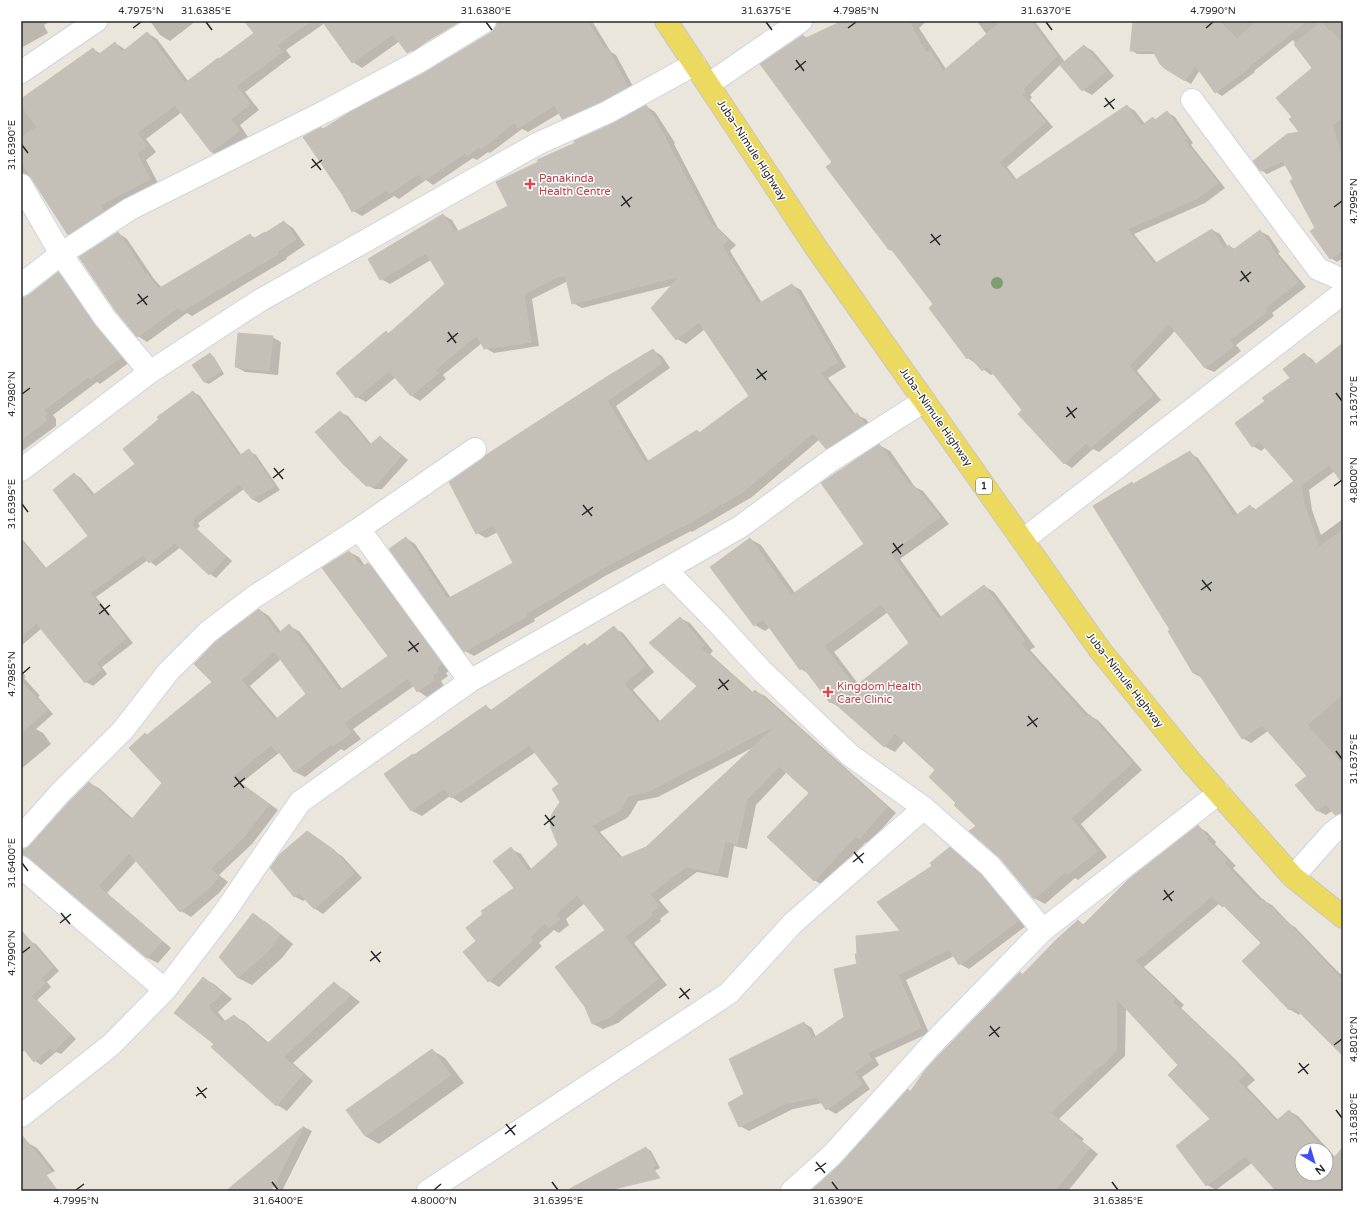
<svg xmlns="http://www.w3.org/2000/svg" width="1364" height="1212" viewBox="0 0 1364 1212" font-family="'Varela Round',sans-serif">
	<rect width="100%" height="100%" fill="#ebe6dc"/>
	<path fill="#0003" fill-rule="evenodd" d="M 21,21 L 51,21 L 44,25 L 48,33 L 21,48 Z
		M 150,21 L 196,21 L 170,41 L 160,35 Z
		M 245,21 L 454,21 L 413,52 L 404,47 L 400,41 L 362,68 L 353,62 L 325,23 L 286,50 L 291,57 L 245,92 L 259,110 L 240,125 L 248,137 L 221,157 L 211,152 L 182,112 L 146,139 L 156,152 L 146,160 L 159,185 L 78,239 L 68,234 L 32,177 L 24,179 L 21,184 L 21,100 L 93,49 L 101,54 L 115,43 L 126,50 L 147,33 L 157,39 L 188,81 L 255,33 Z
		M 502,21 L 592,21 L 611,52 L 616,55 L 636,92 L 572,124 L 563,118 L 560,113 L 528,132 L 522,129 L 490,153 L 488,152 L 477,160 L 473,158 L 433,185 L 426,180 L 399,199 L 394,196 L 362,216 L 353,211 L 343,193 L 324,130 L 425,74 L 492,32 Z
		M 844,21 L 927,21 L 919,28 L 946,69 L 987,35 L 977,21 L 1038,21 L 1036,23 L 1065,62 L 1084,46 L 1093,51 L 1114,76 L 1092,95 L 1083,90 L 1061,64 L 1030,95 L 1032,97 L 1030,100 L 1053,127 L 1007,167 L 1017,180 L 1127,106 L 1135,111 L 1145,124 L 1153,119 L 1156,120 L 1167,112 L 1175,117 L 1193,143 L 1191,145 L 1225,188 L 1205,203 L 1134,234 L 1157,263 L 1212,230 L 1220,234 L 1228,247 L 1229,246 L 1235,249 L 1260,231 L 1269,236 L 1280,252 L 1278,253 L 1306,287 L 1272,313 L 1274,316 L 1236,345 L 1241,351 L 1214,372 L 1205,368 L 1175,331 L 1137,371 L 1161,400 L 1099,452 L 1093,449 L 1072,468 L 1064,463 L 994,373 L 991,375 L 968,358 L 935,305 L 895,253 L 890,250 L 827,167 L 834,162 L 803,36 L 808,38 Z
		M 1134,21 L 1343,21 L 1343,258 L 1337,262 L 1331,258 L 1312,231 L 1316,228 L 1286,165 L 1267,174 L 1261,170 L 1301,133 L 1293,117 L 1314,68 L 1293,40 L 1254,71 L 1255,72 L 1222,96 L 1216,92 L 1200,70 L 1191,84 L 1164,67 L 1156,54 L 1137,54 L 1131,50 Z
		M 646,106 L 655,112 L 675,143 L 674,144 L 718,228 L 736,245 L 730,251 L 762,303 L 792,285 L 801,290 L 846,367 L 828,378 L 856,415 L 866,419 L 873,429 L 836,453 L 827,448 L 820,439 L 752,497 L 692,532 L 691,531 L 605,576 L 534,619 L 535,621 L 474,656 L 465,651 L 406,538 L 415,544 L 451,598 L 514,563 L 498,532 L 486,538 L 477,533 L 653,350 L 662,356 L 670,368 L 616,406 L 649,462 L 697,431 L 700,433 L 750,397 L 705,329 L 686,344 L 677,339 L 653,308 L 674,285 L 582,308 L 573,303 L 568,281 L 532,299 L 539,346 L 494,353 L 485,348 L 482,343 L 443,375 L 446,379 L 420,401 L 412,396 L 396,377 L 366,402 L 357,397 L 386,332 L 390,334 L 446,284 L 431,260 L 390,284 L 381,279 L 370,260 L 443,215 L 452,220 L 459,232 L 509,207 L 614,124 Z
		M 284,222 L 293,228 L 305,245 L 286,258 L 287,259 L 192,316 L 187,313 L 147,342 L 138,336 L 116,310 L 118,233 L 127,239 L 154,279 L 162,288 L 250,235 L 255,238 L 265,233 L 266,234 Z
		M 58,273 L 68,279 L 130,362 L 100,384 L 97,382 L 53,415 L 56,419 L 56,426 L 21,452 L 21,300 L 29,296 Z
		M 272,337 L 281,342 L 278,375 L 245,372 L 236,367 Z
		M 1343,347 L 1343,482 L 1335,471 L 1309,490 L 1312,510 L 1321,535 L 1343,519 L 1343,819 L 1336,814 L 1332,811 L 1326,815 L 1318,811 L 1297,785 L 1308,776 L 1268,731 L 1251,743 L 1242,738 L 1202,678 L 1193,673 L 1172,630 L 1132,483 L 1135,485 L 1190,453 L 1198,458 L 1238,515 L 1250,506 L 1257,510 L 1295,481 L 1266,447 L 1261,451 L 1253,446 L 1266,401 L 1292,378 L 1304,354 L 1312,359 L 1317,365 Z
		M 210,354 L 214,357 L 224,374 L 209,384 L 204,382 Z
		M 193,392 L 200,396 L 242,456 L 249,451 L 256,455 L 280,490 L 259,503 L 252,499 L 244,489 L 198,523 L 200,526 L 197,529 L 232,561 L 216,578 L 210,574 L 181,547 L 156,566 L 148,560 L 96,597 L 133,643 L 102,667 L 107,674 L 93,686 L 86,682 L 42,628 L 21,646 L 21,539 L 24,541 L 47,569 L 90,536 L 74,474 L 81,478 L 95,495 L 136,464 Z
		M 340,412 L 348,416 L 372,445 L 380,438 L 387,442 L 408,460 L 382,489 L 375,489 L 367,485 Z
		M 879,445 L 890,451 L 915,487 L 923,491 L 949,524 L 900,559 L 942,618 L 984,586 L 994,592 L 1035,647 L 1030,650 L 1089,715 L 1099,721 L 1142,770 L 1081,824 L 1107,857 L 1078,880 L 1075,878 L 1045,904 L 1034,898 L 978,826 L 958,803 L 936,770 L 904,741 L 895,752 L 884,746 L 841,708 L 830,702 L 809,674 L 801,669 L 770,627 L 765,631 L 755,625 L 750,539 L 761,545 L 795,593 L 866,544 ZM 888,612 L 911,643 L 859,685 L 834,652 Z
		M 349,552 L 359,557 L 365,566 L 368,564 L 378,569 L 451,670 L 446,673 L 448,676 L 441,681 L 444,686 L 427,697 L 418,691 L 414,686 L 353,729 L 361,739 L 344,751 L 341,749 L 305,777 L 295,772 L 281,754 L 279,753 L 241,783 L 278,810 L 252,844 L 219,875 L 228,882 L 219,893 L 191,917 L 181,911 L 137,860 L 107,893 L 171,948 L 158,963 L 148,958 L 30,857 L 31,846 L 89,783 L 99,788 L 133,819 L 163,783 L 145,734 L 148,735 L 213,682 L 260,610 L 269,616 L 281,632 L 289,626 L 299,631 L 310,645 L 343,690 L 389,657 ZM 281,659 L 307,694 L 278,719 L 250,686 Z
		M 680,618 L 690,623 L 713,651 L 710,654 L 754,693 L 755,691 L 765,696 L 896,813 L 869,843 L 866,842 L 824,886 L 814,880 L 810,793 L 787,772 L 756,805 L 747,849 L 734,846 L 728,878 L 697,872 L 659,900 L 669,912 L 660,919 L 661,921 L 634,943 L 667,985 L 618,1023 L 603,1029 L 593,1024 L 606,930 L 585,903 L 566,919 L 569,925 L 559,933 L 554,930 L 539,943 L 542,946 L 499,987 L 489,981 L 478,942 L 516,888 L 511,849 L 521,854 L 532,870 L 559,845 L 561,802 L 560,784 L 536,752 L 461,803 L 450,796 L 422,816 L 412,811 L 386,774 L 486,706 L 493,711 L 585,644 L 588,646 L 614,628 L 623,633 L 654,672 L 633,690 L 661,722 L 698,686 ZM 754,747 L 647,848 L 623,858 L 600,832 L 627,818 L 631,813 L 638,801 L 658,797 Z
		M 21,671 L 26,677 L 24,678 L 40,696 L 38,697 L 53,714 L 36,729 L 43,733 L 51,744 L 21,769 Z
		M 1198,827 L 1207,832 L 1216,842 L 1215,844 L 1236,866 L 1233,868 L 1263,900 L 1272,905 L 1290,924 L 1295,927 L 1339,973 L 1343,975 L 1343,1055 L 1301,1012 L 1299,1015 L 1289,1009 L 1262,943 L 1229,910 L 1220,903 L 1144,967 L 1184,1005 L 1181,1008 L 1235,1059 L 1255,1080 L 1247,1087 L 1278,1120 L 1289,1111 L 1298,1116 L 1335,1157 L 1343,1149 L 1343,1191 L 1277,1191 L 1252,1163 L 1216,1190 L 1207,1185 L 1212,1119 L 1179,1065 L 1126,1007 L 1125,1056 L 1059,1119 L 1084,1139 L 1082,1141 L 1098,1154 L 1068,1191 L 812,1191 L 842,1164 L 908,1090 L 911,1092 L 1020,973 L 1024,975 L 1078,921 L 1085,925 ZM 1302,1150 L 1326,1150 L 1326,1174 L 1302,1174 Z
		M 316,837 L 343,857 L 362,878 L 323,914 L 314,908 L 306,899 L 303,901 L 294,896 Z
		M 950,848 L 958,853 L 990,881 L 1026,926 L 969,969 L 960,964 L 954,956 L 906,980 L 929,1033 L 875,1058 L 879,1065 L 862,1077 L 870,1089 L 836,1114 L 827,1109 L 822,1103 L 793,1109 L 749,1131 L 740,1126 L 746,1094 L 804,1023 L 812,1028 L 816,1037 L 846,1017 L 858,964 L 902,932 L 933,866 Z
		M 253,915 L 266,922 L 293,944 L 282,958 L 252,985 L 238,978 Z
		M 29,941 L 36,944 L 59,971 L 47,982 L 51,987 L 37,1000 L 76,1039 L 61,1054 L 56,1052 L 41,1065 L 35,1061 L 25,1050 L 22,1052 L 21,1051 L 21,948 Z
		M 203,978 L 214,984 L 232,999 L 218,1012 L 226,1022 L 234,1016 L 245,1022 L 269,1043 L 334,984 L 345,990 L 360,1002 L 293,1063 L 313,1081 L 287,1111 L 277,1105 L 216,1044 L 176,1013 Z
		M 432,1050 L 445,1058 L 464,1083 L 379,1144 L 365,1136 L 347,1111 Z
		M 304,1127 L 312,1131 L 282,1191 L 274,1186 L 255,1168 Z
		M 28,1143 L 37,1148 L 55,1171 L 23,1186 L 21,1185 L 21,1148 Z
		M 646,1148 L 651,1151 L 660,1168 L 643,1177 Z
		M 612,1171 L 616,1191 L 575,1191 Z"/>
	<path fill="#c4c0b7" stroke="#c6c2b5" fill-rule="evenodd" d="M 244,21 L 311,21 L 277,45 L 282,52 L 236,86 L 250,104 L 231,119 L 239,131 L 211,152 L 175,105 L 137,133 L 147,146 L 137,154 L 150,179 L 100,205 L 104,211 L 68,235 L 21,162 L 21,137 L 37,127 L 21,105 L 21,99 L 93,48 L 98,55 L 115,42 L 122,52 L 147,32 L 185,83 L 218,58 L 219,59 L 254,33 Z
		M 322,21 L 461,21 L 407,53 L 393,34 L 352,63 Z
		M 497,21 L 587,21 L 605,50 L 607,48 L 628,87 L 602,101 L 562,119 L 555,105 L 518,128 L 515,122 L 481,149 L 480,146 L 467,156 L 465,153 L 424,180 L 419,174 L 389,194 L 386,190 L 352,212 L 342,194 L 303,137 L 321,127 L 323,129 L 350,112 L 424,73 L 492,32 L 496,27 Z
		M 842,21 L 909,21 L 926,53 L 930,51 L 943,71 L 1002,21 L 1030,21 L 1057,56 L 1023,89 L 1025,92 L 1022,95 L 1046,122 L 999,162 L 1014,181 L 1127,105 L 1141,126 L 1153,117 L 1155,120 L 1167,111 L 1186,138 L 1184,140 L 1218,183 L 1196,199 L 1127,229 L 1154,264 L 1212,229 L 1224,249 L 1229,245 L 1233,250 L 1260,230 L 1272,247 L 1271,248 L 1298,282 L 1265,308 L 1267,312 L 1229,340 L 1234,346 L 1205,368 L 1169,324 L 1129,366 L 1153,395 L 1090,448 L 1086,443 L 1064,464 L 1018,414 L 1022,410 L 987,366 L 982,371 L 970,356 L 967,359 L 929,308 L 933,304 L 891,249 L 889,250 L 826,167 L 832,162 L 760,64 L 803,35 L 806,38 Z
		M 1133,21 L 1219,21 L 1237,39 L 1257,21 L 1307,21 L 1248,67 L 1249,68 L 1215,93 L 1195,65 L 1185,81 L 1164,68 L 1160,64 L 1153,51 L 1130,51 Z
		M 1321,22 L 1329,31 L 1330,30 L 1343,44 L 1343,117 L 1332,125 L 1343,160 L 1343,250 L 1330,259 L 1310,231 L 1315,228 L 1290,181 L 1293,179 L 1283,161 L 1260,171 L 1253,161 L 1287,134 L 1299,132 L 1289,119 L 1292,117 L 1276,98 L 1312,68 L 1294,44 Z
		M 1084,45 L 1106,71 L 1082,91 L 1060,65 Z
		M 646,105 L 666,138 L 665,138 L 710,222 L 728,240 L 722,246 L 758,304 L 792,284 L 838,362 L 820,373 L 853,416 L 857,413 L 865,424 L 826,449 L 813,433 L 743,492 L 682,527 L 682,526 L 596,572 L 526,614 L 527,616 L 464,652 L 389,549 L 406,537 L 447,599 L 513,563 L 493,525 L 476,534 L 449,482 L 482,459 L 486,455 L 608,376 L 653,349 L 662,363 L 607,401 L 645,463 L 697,430 L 699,433 L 749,396 L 699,322 L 676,340 L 651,308 L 680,276 L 572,304 L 565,275 L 560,277 L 559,276 L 524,294 L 531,342 L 484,349 L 477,335 L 435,370 L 438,373 L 411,396 L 389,371 L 356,398 L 336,373 L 386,331 L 388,334 L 445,284 L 426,253 L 380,280 L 368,259 L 443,214 L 455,233 L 508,206 L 496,182 L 538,162 L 537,160 L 575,143 L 574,141 L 613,123 Z
		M 284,221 L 296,239 L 277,252 L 278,254 L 182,311 L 179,307 L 137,337 L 115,310 L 79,257 L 118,232 L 146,275 L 147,274 L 158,289 L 250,234 L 253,239 L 265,232 L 265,233 Z
		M 58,272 L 95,325 L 121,357 L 90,379 L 88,377 L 44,410 L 46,413 L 46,421 L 21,440 L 21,298 L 29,295 Z
		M 238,333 L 273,336 L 269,371 L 235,367 Z
		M 1343,343 L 1343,484 L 1329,465 L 1301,485 L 1304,504 L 1319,547 L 1343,530 L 1343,694 L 1307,725 L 1343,765 L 1343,813 L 1335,815 L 1326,804 L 1317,811 L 1295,785 L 1307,776 L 1262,725 L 1242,739 L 1197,671 L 1193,673 L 1168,631 L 1170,630 L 1093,506 L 1132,482 L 1133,484 L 1190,451 L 1234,517 L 1250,505 L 1254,511 L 1294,481 L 1259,441 L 1252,447 L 1235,423 L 1265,401 L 1262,398 L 1290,378 L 1283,369 L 1304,353 L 1312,363 L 1313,362 L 1315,365 Z
		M 210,353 L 221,371 L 204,382 L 192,365 Z
		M 193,391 L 239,456 L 249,449 L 274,486 L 252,499 L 239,484 L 192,519 L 194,522 L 191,524 L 226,557 L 209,575 L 175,543 L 149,563 L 143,555 L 90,593 L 126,638 L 96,663 L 101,670 L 85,683 L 36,623 L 21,637 L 21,540 L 45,569 L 88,536 L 53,490 L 74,473 L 92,496 L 135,464 L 123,449 L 159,419 L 157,417 Z
		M 340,411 L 370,445 L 380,436 L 401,456 L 375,486 L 366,486 L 343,464 L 315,432 Z
		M 879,444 L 910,486 L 912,484 L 940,517 L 890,553 L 938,619 L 984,585 L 1025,641 L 1021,644 L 1086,717 L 1089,714 L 1132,763 L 1071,818 L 1097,851 L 1067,875 L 1065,872 L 1034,899 L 1000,858 L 969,831 L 976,826 L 954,805 L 956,803 L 929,777 L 935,770 L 895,733 L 884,747 L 832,701 L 830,703 L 803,667 L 800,670 L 763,619 L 754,626 L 710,567 L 750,538 L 791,595 L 864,544 L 821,483 ZM 881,604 L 909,643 L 855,687 L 824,646 Z
		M 349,551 L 361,567 L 368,563 L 442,664 L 436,667 L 438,671 L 432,675 L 434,680 L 417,692 L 408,678 L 344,723 L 351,733 L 333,746 L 331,744 L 294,772 L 279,752 L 278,753 L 271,745 L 232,777 L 269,804 L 242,839 L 210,869 L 219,876 L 209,888 L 180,912 L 129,853 L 98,886 L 162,941 L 147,958 L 29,858 L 23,855 L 21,853 L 21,849 L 25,849 L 30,845 L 69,802 L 89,782 L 131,820 L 162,783 L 129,748 L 145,733 L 147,735 L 212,682 L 194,664 L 216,641 L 259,609 L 278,634 L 289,624 L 300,638 L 339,691 L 388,656 L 322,568 ZM 274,651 L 306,694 L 275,720 L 241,680 Z
		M 680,617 L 704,645 L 701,648 L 752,693 L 755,690 L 887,807 L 859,839 L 856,836 L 814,881 L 767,837 L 809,793 L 779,766 L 747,799 L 737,844 L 725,841 L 718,873 L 686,867 L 650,894 L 659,906 L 650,913 L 652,915 L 625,937 L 658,979 L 608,1018 L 592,1024 L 585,1007 L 555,967 L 605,930 L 577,895 L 556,914 L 560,919 L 549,928 L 545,923 L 530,937 L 533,940 L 488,982 L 463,952 L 476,941 L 466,928 L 483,914 L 481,911 L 514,888 L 493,861 L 511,847 L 528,872 L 558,845 L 551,828 L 550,821 L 552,814 L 560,802 L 552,789 L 559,784 L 529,745 L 451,798 L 444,788 L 411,811 L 384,774 L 413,754 L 414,755 L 486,705 L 490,711 L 585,643 L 587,646 L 614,626 L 645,666 L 624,684 L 658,723 L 697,686 L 649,643 ZM 778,724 L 646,847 L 620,858 L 591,826 L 617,812 L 622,808 L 628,796 L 647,792 Z
		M 21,681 L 47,710 L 21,733 Z
		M 1198,825 L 1208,837 L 1206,838 L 1227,860 L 1224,863 L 1260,901 L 1263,899 L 1285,921 L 1286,920 L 1343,981 L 1343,1056 L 1293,1006 L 1289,1010 L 1242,961 L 1261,943 L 1224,906 L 1222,907 L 1212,896 L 1135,961 L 1175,999 L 1172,1002 L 1226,1052 L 1246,1074 L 1238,1081 L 1276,1121 L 1289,1110 L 1324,1150 L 1302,1150 L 1302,1174 L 1326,1174 L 1326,1152 L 1333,1159 L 1343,1147 L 1343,1191 L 1276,1191 L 1245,1156 L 1206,1186 L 1176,1146 L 1210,1119 L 1168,1075 L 1178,1065 L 1116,998 L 1116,1050 L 1102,1066 L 1101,1065 L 1050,1113 L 1075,1133 L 1073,1135 L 1090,1148 L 1054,1191 L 811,1191 L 841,1163 L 908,1089 L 910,1092 L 926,1069 L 941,1053 L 1020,972 L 1022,975 L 1056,940 L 1078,920 L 1083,925 L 1128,880 Z
		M 307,831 L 334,850 L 354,873 L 314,909 L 299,893 L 294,897 L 270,868 L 280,854 Z
		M 950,847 L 981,875 L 1015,916 L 1018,921 L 959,965 L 949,949 L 898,975 L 921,1028 L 867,1053 L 872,1060 L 854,1072 L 862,1084 L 826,1110 L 817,1097 L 784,1104 L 739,1127 L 728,1103 L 744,1094 L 729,1059 L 804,1022 L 812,1039 L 844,1017 L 834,969 L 857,964 L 855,954 L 857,954 L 856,936 L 900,931 L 877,902 L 932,866 L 930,863 Z
		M 253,913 L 280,935 L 269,950 L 238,978 L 219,957 Z
		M 21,930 L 53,967 L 41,978 L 45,983 L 31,996 L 70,1035 L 54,1051 L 50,1048 L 34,1062 L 21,1046 Z
		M 203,977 L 222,993 L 208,1006 L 222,1023 L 234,1015 L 267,1044 L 334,982 L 350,996 L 283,1057 L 303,1074 L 276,1106 L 211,1047 L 214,1044 L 174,1013 Z
		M 432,1049 L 451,1075 L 365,1136 L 346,1110 Z
		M 304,1126 L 271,1191 L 226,1191 Z
		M 21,1134 L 51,1171 L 46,1175 L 58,1191 L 21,1191 Z
		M 646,1147 L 656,1165 L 652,1167 L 660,1178 L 606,1191 L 566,1191 Z"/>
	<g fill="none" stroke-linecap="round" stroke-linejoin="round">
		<defs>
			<path id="minor" d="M 709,84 L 801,21
				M 1192,100 L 1318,269 L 1343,280
				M 21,185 L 61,254 L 105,318 L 150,372
				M 21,285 L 61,254 L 130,209 L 326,111 L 418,62 L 485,21
				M 21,470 L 150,372 L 259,301 L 537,144 L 608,112 L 695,64
				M 359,529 L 475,449
				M 1023,540 L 1343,293
				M 666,570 L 717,622 L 762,671 L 850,755 L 924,808 L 990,866 L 1043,930 L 1219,793
				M 21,837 L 60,793 L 123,730 L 168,672 L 208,632 L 254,597 L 359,529 L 470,681
				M 21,867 L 165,990
				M 1293,877 L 1332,833 L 1343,825
				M 21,1116 L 111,1045 L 165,990 L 224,913 L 300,802 L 470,681 L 740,527 L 830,461 L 924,401
				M 428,1191 L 729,993 L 793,923 L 924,808
				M 792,1191 L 832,1155 L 932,1044 L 1043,930"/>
			<path id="tertiary" d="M 21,72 L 96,21"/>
			<path id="primary" d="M 666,21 L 817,249 L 1100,650 L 1192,763 L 1293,877 L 1343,917"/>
		</defs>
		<use href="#minor" stroke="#d1d3e2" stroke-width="24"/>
		<use href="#tertiary" stroke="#d1d3e2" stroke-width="24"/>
		<use href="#primary" stroke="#c7c7c7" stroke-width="24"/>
		<use href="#minor" stroke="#fff" stroke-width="22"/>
		<use href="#tertiary" stroke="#fff" stroke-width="22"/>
		<use href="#primary" stroke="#ecd960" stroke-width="22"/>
	</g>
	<circle fill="#7e9e72" cx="997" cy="283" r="6"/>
	<path fill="none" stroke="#292929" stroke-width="1.5" d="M 206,22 L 212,30M 486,22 L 492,30M 766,22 L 772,30M 1046,22 L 1052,30M 133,28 L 141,22M 848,28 L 856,22M 1206,28 L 1213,22M 796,60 L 804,71M 795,70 L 806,61M 1105,98 L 1114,109M 1104,107 L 1115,99M 22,145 L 28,153M 312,159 L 321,170M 311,168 L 322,160M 622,196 L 630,207M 621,206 L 632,197M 1334,207 L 1342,201M 931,234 L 940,245M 930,243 L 941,235M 1241,271 L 1249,282M 1240,281 L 1251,272M 138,294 L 147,305M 137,304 L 148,296M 448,332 L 456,343M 447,342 L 458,333M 757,369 L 766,380M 756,379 L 767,371M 1336,393 L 1342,401M 22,394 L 30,388M 1067,407 L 1075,418M 1066,417 L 1077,408M 274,468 L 283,479M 273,478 L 284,469M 1334,486 L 1342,480M 22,504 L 28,512M 583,505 L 592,516M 582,515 L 593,507M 893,543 L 901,554M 892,553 L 903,544M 1202,580 L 1211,591M 1201,590 L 1212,582M 100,604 L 109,615M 99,614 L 110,605M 409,641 L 418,652M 408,651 L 419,643M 22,674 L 30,667M 719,679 L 728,690M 718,689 L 729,680M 1028,716 L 1037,727M 1027,726 L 1038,718M 1336,751 L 1342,759M 235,777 L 244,788M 234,787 L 245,778M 545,815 L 554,826M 544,825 L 555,816M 854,852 L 863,863M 853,862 L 864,853M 22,863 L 28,871M 1164,890 L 1172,901M 1163,900 L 1174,891M 61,913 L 70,924M 60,923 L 71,914M 371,951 L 380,962M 22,953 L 30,947M 370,961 L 381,952M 680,988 L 689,999M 679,998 L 690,989M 990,1026 L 999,1037M 989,1036 L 1000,1027M 1334,1045 L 1342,1039M 1299,1063 L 1308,1074M 1298,1073 L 1309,1064M 197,1087 L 206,1098M 196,1096 L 207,1088M 1336,1110 L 1342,1118M 506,1124 L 515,1135M 505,1134 L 516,1125M 816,1162 L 825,1173M 815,1171 L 826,1163M 272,1182 L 278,1190M 552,1182 L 558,1190M 832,1182 L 838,1190M 1112,1182 L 1118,1190M 76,1190 L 84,1184M 434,1190 L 441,1184"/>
	<g fill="#e0444e" stroke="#fff" stroke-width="1.5">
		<path d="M528 178h4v4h4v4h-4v4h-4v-4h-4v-4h4z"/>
		<path d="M826 686h4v4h4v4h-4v4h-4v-4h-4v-4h4z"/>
	</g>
	<g text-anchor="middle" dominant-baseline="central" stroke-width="3" stroke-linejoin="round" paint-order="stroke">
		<rect fill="#fff" stroke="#696969" stroke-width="1" x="976" y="478" width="16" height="16" rx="3"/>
		<g font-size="10" font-weight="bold" fill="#292929">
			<text x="984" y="486">1</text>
		</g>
		<g font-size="11" fill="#292929" stroke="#fff">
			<text transform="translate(752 150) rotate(57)">Juba–Nimule Highway</text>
			<text transform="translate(936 417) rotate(55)">Juba–Nimule Highway</text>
			<text transform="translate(1125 680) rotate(52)">Juba–Nimule Highway</text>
		</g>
		<g font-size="11" fill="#be3a42" stroke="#fff" text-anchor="start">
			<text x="539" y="178">Panakinda<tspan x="539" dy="13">Health Centre</tspan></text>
			<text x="837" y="686">Kingdom Health<tspan x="837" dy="13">Care Clinic</tspan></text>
		</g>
	</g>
	<rect width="1364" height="1212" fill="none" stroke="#ffffff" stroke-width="44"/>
	<g transform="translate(1314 1162) rotate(142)"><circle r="19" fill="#ffffff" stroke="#a9a9a9"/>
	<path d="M0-3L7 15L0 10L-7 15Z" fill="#4050f4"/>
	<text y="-6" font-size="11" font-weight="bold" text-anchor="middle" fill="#292929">N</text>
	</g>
	<rect x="22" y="22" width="1320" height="1168" fill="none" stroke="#292929" stroke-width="1.5"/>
	<g font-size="10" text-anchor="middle" fill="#292929">
		<text x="141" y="14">4.7975°N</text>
		<text x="206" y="14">31.6385°E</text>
		<text x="486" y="14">31.6380°E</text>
		<text x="766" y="14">31.6375°E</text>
		<text x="856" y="14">4.7985°N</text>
		<text x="1046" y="14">31.6370°E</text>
		<text x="1213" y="14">4.7990°N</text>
		<text transform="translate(11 145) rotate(-90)" y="4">31.6390°E</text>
		<text transform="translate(1353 201) rotate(-90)" y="4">4.7995°N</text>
		<text transform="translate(11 394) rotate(-90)" y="4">4.7980°N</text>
		<text transform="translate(1353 401) rotate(-90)" y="4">31.6370°E</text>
		<text transform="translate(1353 480) rotate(-90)" y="4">4.8000°N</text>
		<text transform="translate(11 504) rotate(-90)" y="4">31.6395°E</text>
		<text transform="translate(11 674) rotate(-90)" y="4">4.7985°N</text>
		<text transform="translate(1353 759) rotate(-90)" y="4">31.6375°E</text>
		<text transform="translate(11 863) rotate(-90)" y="4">31.6400°E</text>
		<text transform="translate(11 953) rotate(-90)" y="4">4.7990°N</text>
		<text transform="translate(1353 1039) rotate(-90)" y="4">4.8010°N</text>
		<text transform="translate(1353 1118) rotate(-90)" y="4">31.6380°E</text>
		<text x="76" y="1204">4.7995°N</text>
		<text x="278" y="1204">31.6400°E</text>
		<text x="434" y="1204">4.8000°N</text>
		<text x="558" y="1204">31.6395°E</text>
		<text x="838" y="1204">31.6390°E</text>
		<text x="1118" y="1204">31.6385°E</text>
	</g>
</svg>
